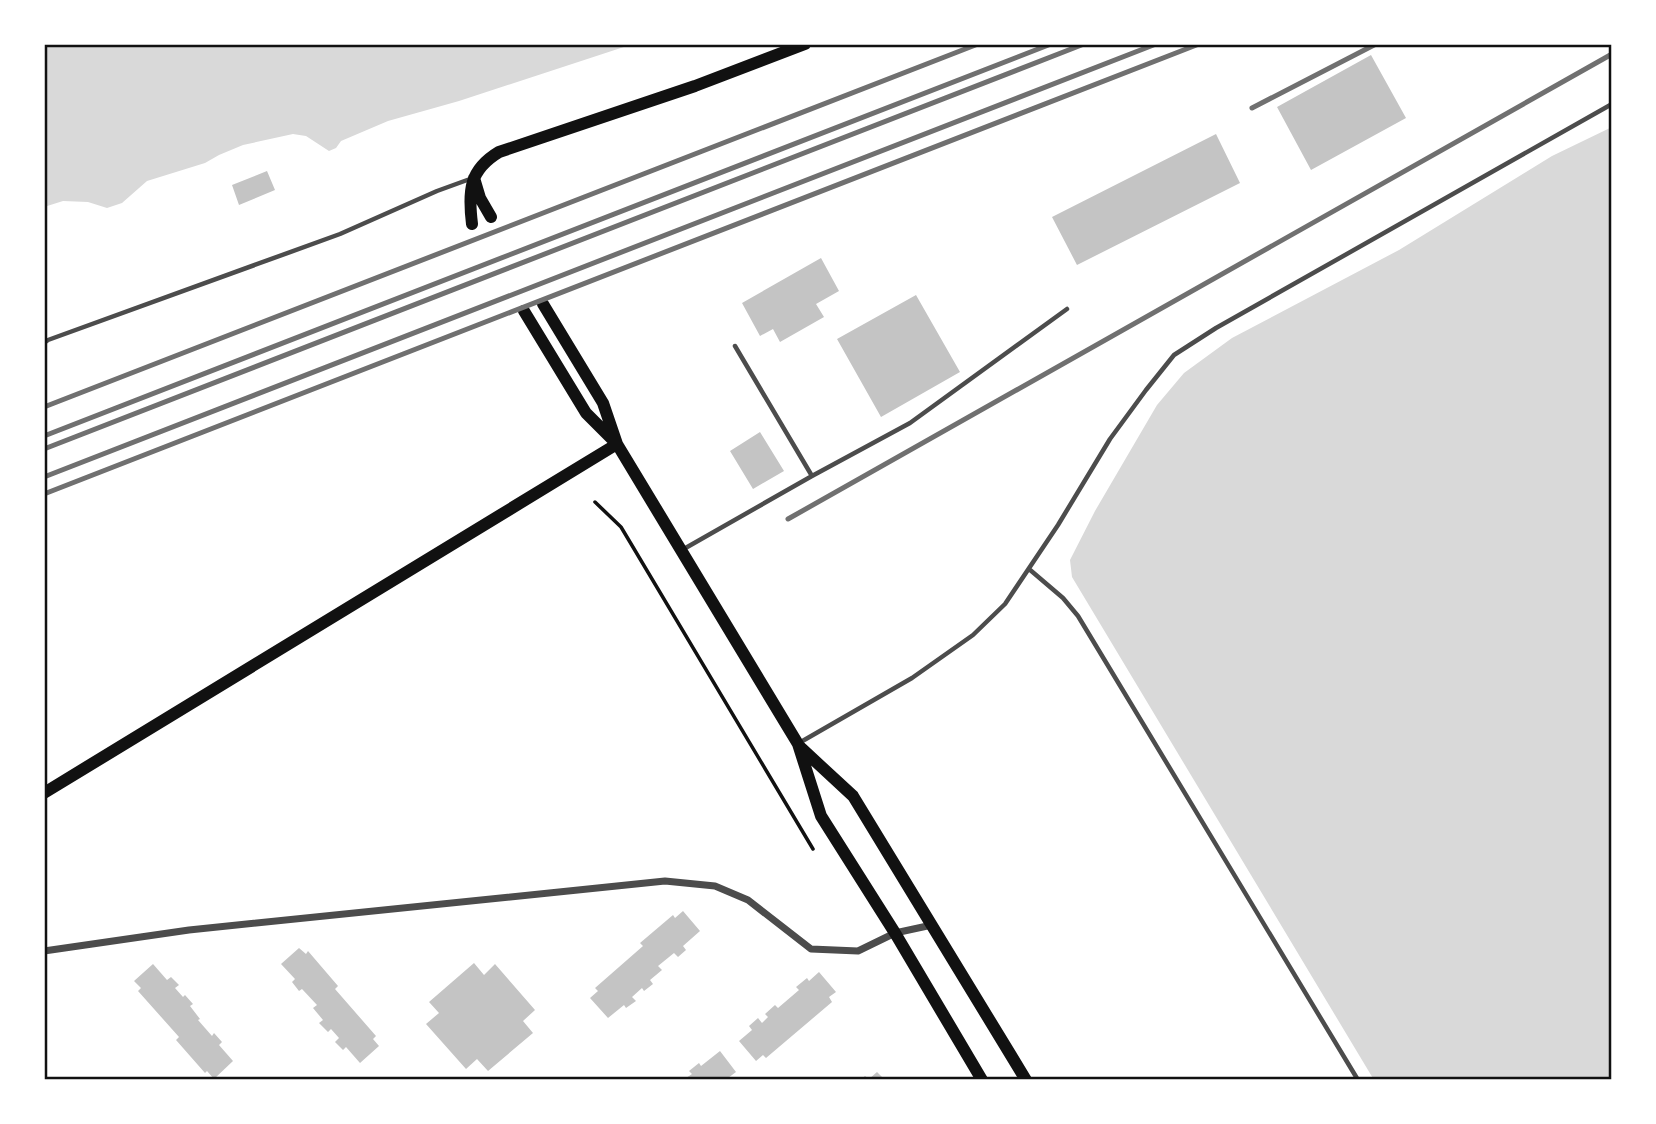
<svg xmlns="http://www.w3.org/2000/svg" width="1656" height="1124" viewBox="0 0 1656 1124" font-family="Karla,sans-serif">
	<rect width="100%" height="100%" fill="#fff"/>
	<path fill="#d9d9d9" d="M 44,44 L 633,44 L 459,101 L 388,121 L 341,141 L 336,148 L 329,151 L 306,136 L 293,134 L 243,145 L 219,155 L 205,163 L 147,181 L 122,203 L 107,208 L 88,202 L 63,201 L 44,207 Z
		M 1612,127 L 1612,1080 L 1374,1080 L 1072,577 L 1070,560 L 1095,511 L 1157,405 L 1184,373 L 1232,338 L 1399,250 L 1552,156 Z"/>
	<path fill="#c4c4c4" d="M 1371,55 L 1406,118 L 1311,170 L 1277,107 Z
		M 1216,134 L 1240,183 L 1077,265 L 1052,217 Z
		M 267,171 L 275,190 L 239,205 L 232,185 Z
		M 821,258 L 839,291 L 816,304 L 824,317 L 780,342 L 773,329 L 760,336 L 742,303 Z
		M 916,295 L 960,372 L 881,417 L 837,339 Z
		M 760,432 L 784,471 L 753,489 L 730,451 Z
		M 683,911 L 700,931 L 683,946 L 686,950 L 678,957 L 674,953 L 658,966 L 662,970 L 650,980 L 653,984 L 644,991 L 642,988 L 632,997 L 636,1001 L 626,1008 L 624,1005 L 608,1018 L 590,998 L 598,991 L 595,988 L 643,946 L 640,943 L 673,915 L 675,918 Z
		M 299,948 L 306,954 L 308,951 L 338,986 L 335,989 L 376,1036 L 373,1039 L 379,1046 L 360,1063 L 346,1047 L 343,1050 L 335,1042 L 339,1038 L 331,1029 L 328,1032 L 319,1023 L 323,1020 L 313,1008 L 317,1005 L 302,989 L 299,991 L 292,982 L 295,979 L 281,964 Z
		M 474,963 L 484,975 L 495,964 L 535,1010 L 523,1021 L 533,1033 L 488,1071 L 477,1059 L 466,1069 L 426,1024 L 439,1013 L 429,1002 Z
		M 153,964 L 167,980 L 171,977 L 179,985 L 175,988 L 183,997 L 185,995 L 193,1004 L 190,1006 L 200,1019 L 198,1020 L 212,1036 L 214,1033 L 222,1042 L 219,1045 L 233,1061 L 214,1079 L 207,1071 L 205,1073 L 176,1040 L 179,1037 L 138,991 L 141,988 L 134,981 Z
		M 819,972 L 836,992 L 829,997 L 832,1002 L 766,1058 L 763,1055 L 756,1061 L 739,1041 L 752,1030 L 749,1026 L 758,1018 L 762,1023 L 768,1017 L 765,1014 L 775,1005 L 778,1008 L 799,990 L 796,987 L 807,978 L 809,981 Z
		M 720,1051 L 736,1072 L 728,1078 L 731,1080 L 683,1080 L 692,1074 L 689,1071 L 699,1063 L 701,1066 Z
		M 877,1072 L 885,1080 L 860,1080 L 865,1076 L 869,1079 Z"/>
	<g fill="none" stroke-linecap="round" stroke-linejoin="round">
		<path stroke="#111" stroke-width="3.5" d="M 595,502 L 621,527 L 813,849"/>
		<path stroke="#4c4c4c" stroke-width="4.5" d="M 44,343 L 48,340 L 340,234 L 437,191 L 470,179
			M 735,346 L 812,476
			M 682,550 L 812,476 L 910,423 L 1067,309
			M 1029,569 L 1063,598 L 1078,616 L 1358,1080
			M 799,743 L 912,678 L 973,635 L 1005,604 L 1058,525 L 1110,439 L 1146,390 L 1174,355 L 1216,328 L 1612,104"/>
		<path stroke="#4c4c4c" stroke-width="7" d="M 44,951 L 189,930 L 665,881 L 715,886 L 748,900 L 811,949 L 858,951 L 895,933 L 932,925"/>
		<path stroke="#111" stroke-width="12" d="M 474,178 L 480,198 L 491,217
			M 472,224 C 468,191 469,170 499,152 L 695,86 L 805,44
			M 543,304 L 603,403 L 617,444 L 798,744 L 821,816 L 895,933 L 982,1080
			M 524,311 L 586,413 L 614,441
			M 800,747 L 853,796 L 1026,1080
			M 44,793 L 617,444"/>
		<path stroke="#707070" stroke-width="5" d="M 1252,108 L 1376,44
			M 44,407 L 978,44
			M 44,436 L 1051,44
			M 44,449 L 1084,44
			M 44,477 L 1156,44
			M 44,494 L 1199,44
			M 788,519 L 1612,54"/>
	</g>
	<rect width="1656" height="1124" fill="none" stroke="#ffffff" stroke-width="91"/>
	<rect x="46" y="46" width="1564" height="1032" fill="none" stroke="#111" stroke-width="2.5"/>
</svg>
